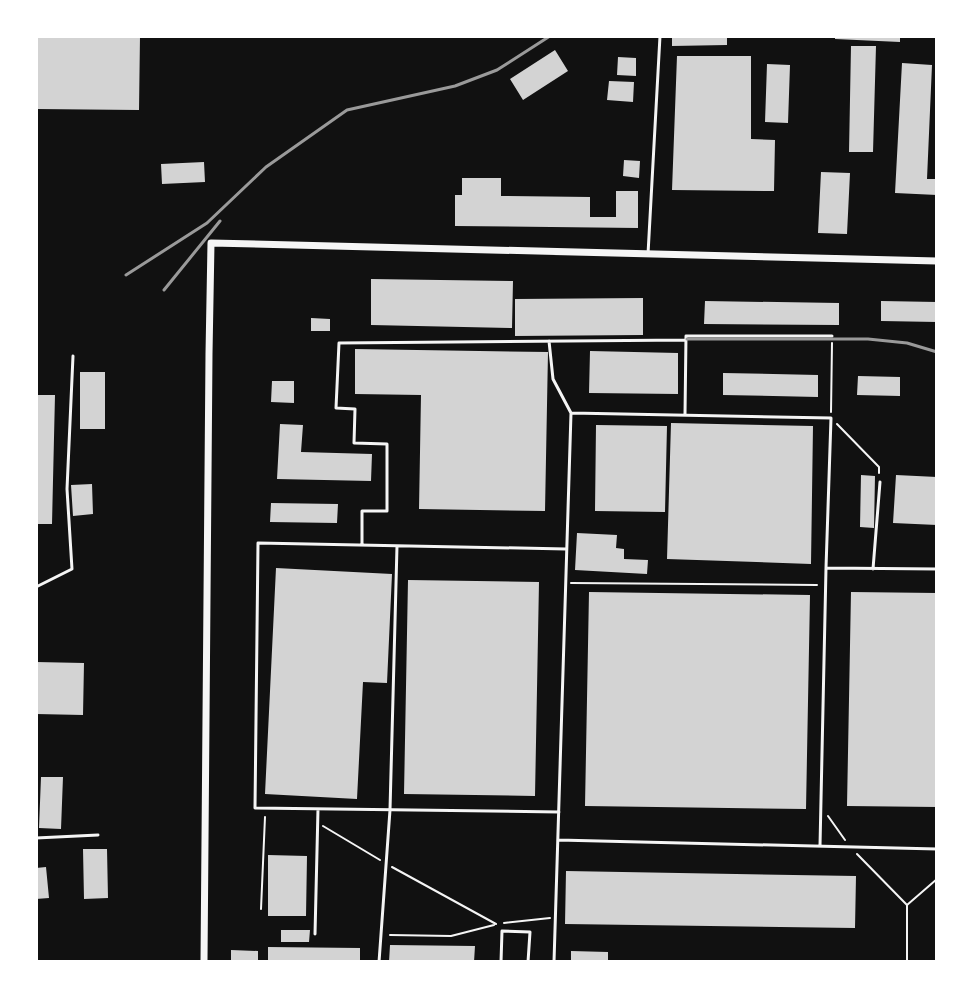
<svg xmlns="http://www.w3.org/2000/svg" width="973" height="998" viewBox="0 0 973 998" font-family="Spectral,serif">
	<rect width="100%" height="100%" fill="#111"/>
	<path fill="#d3d3d3" d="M 36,36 L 140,36 L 139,110 L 36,109 Z
		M 672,36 L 727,36 L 727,45 L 672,46 Z
		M 835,36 L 900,36 L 900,42 L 835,39 Z
		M 851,46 L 876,46 L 873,152 L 849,152 Z
		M 555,50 L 568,71 L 523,100 L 510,79 Z
		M 677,56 L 751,56 L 751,139 L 775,140 L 774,191 L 672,190 Z
		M 618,57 L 636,58 L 636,76 L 617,75 Z
		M 902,63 L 932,65 L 927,179 L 937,179 L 937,195 L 895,193 Z
		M 767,64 L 790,65 L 788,123 L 765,122 Z
		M 609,81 L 634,82 L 633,102 L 607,100 Z
		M 624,160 L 640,161 L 639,178 L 623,176 Z
		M 204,162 L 205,182 L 162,184 L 161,164 Z
		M 821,172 L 850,173 L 847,234 L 818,233 Z
		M 462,178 L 501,178 L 501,196 L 590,197 L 590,217 L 616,217 L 616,191 L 638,191 L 638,228 L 455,226 L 455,195 L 462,195 Z
		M 371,279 L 513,281 L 512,328 L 371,325 Z
		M 643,298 L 643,335 L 515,336 L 515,299 Z
		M 705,301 L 839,303 L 839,325 L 704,324 Z
		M 881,301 L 937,302 L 937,322 L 881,321 Z
		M 311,318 L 330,319 L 330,331 L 311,331 Z
		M 355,349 L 548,352 L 545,511 L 419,509 L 421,395 L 355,394 Z
		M 590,351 L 678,353 L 678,394 L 589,393 Z
		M 80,372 L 105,372 L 105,429 L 80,429 Z
		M 723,373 L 818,375 L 818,397 L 723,395 Z
		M 858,376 L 900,377 L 900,396 L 857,395 Z
		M 272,381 L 294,381 L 294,403 L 271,402 Z
		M 36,395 L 55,395 L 52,524 L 36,524 Z
		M 671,423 L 813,426 L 811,564 L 667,559 Z
		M 280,424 L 303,425 L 301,452 L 372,454 L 371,481 L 277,479 Z
		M 596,425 L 667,426 L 665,512 L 595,511 Z
		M 861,475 L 875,476 L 874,528 L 860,527 Z
		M 896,475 L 937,477 L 937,525 L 893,523 Z
		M 92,484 L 93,514 L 73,516 L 71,485 Z
		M 271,503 L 338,504 L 337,523 L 270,522 Z
		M 577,533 L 617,535 L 616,548 L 624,549 L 624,559 L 648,560 L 647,574 L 575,570 Z
		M 276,568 L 392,574 L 387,683 L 363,682 L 357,799 L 265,794 Z
		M 408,580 L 539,582 L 535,796 L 404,794 Z
		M 589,592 L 810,595 L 806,809 L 585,806 Z
		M 851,592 L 937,593 L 937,807 L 847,806 Z
		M 36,662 L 84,663 L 83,715 L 36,714 Z
		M 41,777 L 63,777 L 61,829 L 39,828 Z
		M 83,849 L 107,849 L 108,898 L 84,899 Z
		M 268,855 L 307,856 L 306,916 L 268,916 Z
		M 46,867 L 49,898 L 36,899 L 36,868 Z
		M 566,871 L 856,876 L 855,928 L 565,924 Z
		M 281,930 L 310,930 L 309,942 L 281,942 Z
		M 390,945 L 475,946 L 474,962 L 389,962 Z
		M 268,947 L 360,948 L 360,962 L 268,962 Z
		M 231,950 L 258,951 L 258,962 L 231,962 Z
		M 571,951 L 608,952 L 608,962 L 571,962 Z"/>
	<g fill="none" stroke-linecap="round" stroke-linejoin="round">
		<path stroke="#f5f5f5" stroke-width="2" d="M 831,412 L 832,343
			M 837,424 L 879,467 L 879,473
			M 571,583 L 817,585
			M 828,816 L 845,840
			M 323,826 L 380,860
			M 857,854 L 907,905
			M 392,867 L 496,924
			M 261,909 L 265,817
			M 504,923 L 550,918
			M 390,935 L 451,936 L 494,925
			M 907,962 L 907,905 L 937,879"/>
		<path stroke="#f5f5f5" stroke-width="3" d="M 648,254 L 660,36
			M 549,341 L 553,379 L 571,413
			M 685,414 L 686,336 L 832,336
			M 362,545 L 362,511 L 387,511 L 387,444 L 354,443 L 355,409 L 336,408 L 339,343 L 686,340
			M 873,569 L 880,482
			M 36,587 L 72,569 L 67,489 L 73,356
			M 559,812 L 255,808 L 258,543 L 566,549
			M 36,838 L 98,835
			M 558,840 L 937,849
			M 820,846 L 826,568
			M 315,934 L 318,809
			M 379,962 L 390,810 L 397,546
			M 501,962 L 502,931 L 530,932 L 528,962
			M 554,962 L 571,413 L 831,418 L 826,568 L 937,569"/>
		<path stroke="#f5f5f5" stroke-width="7" d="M 204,962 L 209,354 L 211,243 L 937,261"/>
		<path stroke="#9a9a9a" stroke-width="3" d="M 126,275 L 207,223 L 266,167 L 347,110 L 455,86 L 497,70 L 550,36
			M 164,290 L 220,221
			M 687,339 L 868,339 L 907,343 L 937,352"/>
	</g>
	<rect width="973" height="998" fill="none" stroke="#ffffff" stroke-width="76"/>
</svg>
